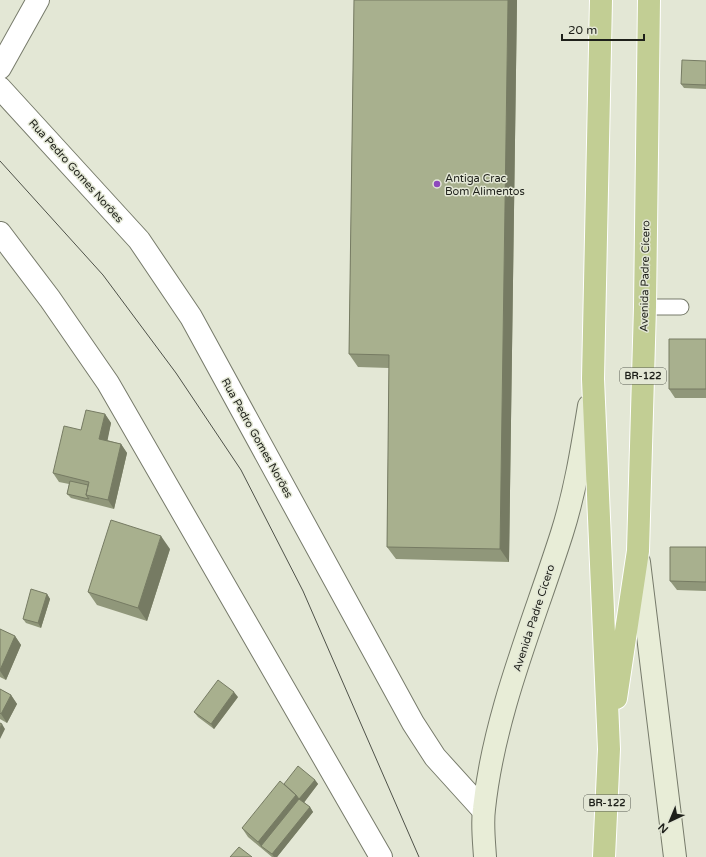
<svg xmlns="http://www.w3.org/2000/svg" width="706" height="857" viewBox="0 0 706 857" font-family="'Varela Round',sans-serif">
	<rect width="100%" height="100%" fill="#e3e7d5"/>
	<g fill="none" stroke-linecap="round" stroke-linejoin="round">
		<defs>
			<path id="service" d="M 645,307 L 681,307"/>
			<path id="minor" d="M 0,68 L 38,0
				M 0,88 L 139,240 L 191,317 L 413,723 L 435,757 L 483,810
				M 0,233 L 50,299 L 108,383 L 381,857"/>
			<path id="secondary" d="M 639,562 L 675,857
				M 485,857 C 484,841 482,824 484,809 C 494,714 533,624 562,533 C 575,492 582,449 589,406"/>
			<path id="trunk" d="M 601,0 L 593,379 L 609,749 L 604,857
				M 616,698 L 638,551 L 645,307 L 649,0"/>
		</defs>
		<use href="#service" stroke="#777b6b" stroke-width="17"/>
		<use href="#minor" stroke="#777b6b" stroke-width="24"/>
		<use href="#secondary" stroke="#777b6b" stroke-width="24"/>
		<use href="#trunk" stroke="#fff" stroke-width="24"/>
		<use href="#service" stroke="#fff" stroke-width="15"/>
		<use href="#minor" stroke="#fff" stroke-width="22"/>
		<use href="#secondary" stroke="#e8edd7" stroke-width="22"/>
		<use href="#trunk" stroke="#c2ce94" stroke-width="22"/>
		<path stroke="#4f5249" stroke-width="1" d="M 0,161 L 103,275 L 176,373 L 241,470 L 303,591 L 419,857"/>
	</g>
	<path fill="#90977a" d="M 354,0 L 517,0 L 509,562 L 396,559 L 387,547 L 389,368 L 358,367 L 349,354 Z
		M 706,61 L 706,89 L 684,88 L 681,84 Z
		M 706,339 L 706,398 L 675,398 L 669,389 Z
		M 105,414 L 111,423 L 107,440 L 121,444 L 127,453 L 114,509 L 71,498 L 67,494 L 69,484 L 59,482 L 53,473 L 81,430 Z
		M 706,547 L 706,591 L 677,590 L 670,581 Z
		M 170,549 L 147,621 L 97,605 L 88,592 Z
		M 47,594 L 50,599 L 41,628 L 26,623 L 23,619 Z
		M 0,629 L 15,636 L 21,645 L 6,680 L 0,677 Z
		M 0,689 L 11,695 L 17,704 L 7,723 L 0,719 Z
		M 238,697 L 214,729 L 198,717 L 194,712 Z
		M 315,780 L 318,784 L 304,802 L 310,807 L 313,812 L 277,857 L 272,857 L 248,837 L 242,828 Z"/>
	<path fill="#767b63" d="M 508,0 L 517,0 L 509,562 L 500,549 Z
		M 105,414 L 111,423 L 106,448 L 99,439 Z
		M 121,444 L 127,453 L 114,509 L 108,500 Z
		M 161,536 L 170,549 L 147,621 L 138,608 Z
		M 47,594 L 50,599 L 41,628 L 38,623 Z
		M 15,636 L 21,645 L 6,680 L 0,671 L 0,670 Z
		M 234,692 L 238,697 L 214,729 L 211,724 Z
		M 11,695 L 17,704 L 7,723 L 1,714 Z
		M 2,724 L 5,729 L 0,739 L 0,728 Z
		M 315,780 L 318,784 L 303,804 L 261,846 L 258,842 L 296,795 Z
		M 310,807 L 313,812 L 277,857 L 274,857 L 272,854 Z"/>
	<path fill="#a8b08e" stroke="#767b63" d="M 354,0 L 508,0 L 500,549 L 387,547 L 389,355 L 349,354 Z
		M 682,60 L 706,61 L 706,85 L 681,84 Z
		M 669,339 L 706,339 L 706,389 L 669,389 Z
		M 86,410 L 105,414 L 99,439 L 121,444 L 108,500 L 86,495 L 89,482 L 53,473 L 64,426 L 81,430 Z
		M 70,481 L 88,485 L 86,495 L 89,499 L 67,494 Z
		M 111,520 L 161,536 L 138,608 L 88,592 Z
		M 670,547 L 706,547 L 706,582 L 670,581 Z
		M 31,589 L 47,594 L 38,623 L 23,619 Z
		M 0,629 L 15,636 L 0,670 Z
		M 218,680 L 234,692 L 211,724 L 194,712 Z
		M 0,689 L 11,695 L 1,714 L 0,713 Z
		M 0,723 L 2,724 L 0,728 Z
		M 298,766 L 315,780 L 299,799 L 296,795 L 284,784 Z
		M 280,781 L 296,795 L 258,842 L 242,828 Z
		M 299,799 L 310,807 L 272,854 L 261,846 Z
		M 239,847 L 252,857 L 230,857 Z"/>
	<circle fill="#8e49bd" stroke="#e3e7d5" stroke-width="1.5" cx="437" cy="184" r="4"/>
	<g text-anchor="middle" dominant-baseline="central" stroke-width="3" stroke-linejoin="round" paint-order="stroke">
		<g fill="#e3e7d5" stroke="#595c52" stroke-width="1">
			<rect x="620" y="368" width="46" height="16" rx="3"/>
			<rect x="584" y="795" width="46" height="16" rx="3"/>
		</g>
		<g font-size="10" font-weight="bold" fill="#1e201a">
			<text x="643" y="376">BR-122</text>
			<text x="607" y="803">BR-122</text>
		</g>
		<g font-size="11" fill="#1e201a" stroke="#e3e7d5">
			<text transform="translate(76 171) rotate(48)">Rua Pedro Gomes Norões</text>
			<text transform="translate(645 276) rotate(-89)">Avenida Padre Cícero</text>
			<text transform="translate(257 438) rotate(61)">Rua Pedro Gomes Norões</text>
			<text transform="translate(534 618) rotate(-72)">Avenida Padre Cícero</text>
		</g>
		<g font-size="11" fill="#1e201a" stroke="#e3e7d5" text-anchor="start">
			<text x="445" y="178">Antiga Crac<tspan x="445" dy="13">Bom Alimentos</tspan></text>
		</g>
	</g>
	<g transform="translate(670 821) rotate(224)" stroke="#e3e7d5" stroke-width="3" paint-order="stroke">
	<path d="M0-3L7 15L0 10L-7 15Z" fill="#1e201a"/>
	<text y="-6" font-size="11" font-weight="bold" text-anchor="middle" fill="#1e201a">N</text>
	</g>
	<path d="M562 34v6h82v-6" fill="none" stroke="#1e201a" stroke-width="2"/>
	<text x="568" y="34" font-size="12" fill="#1e201a" stroke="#e3e7d5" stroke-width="3" paint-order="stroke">20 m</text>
</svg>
